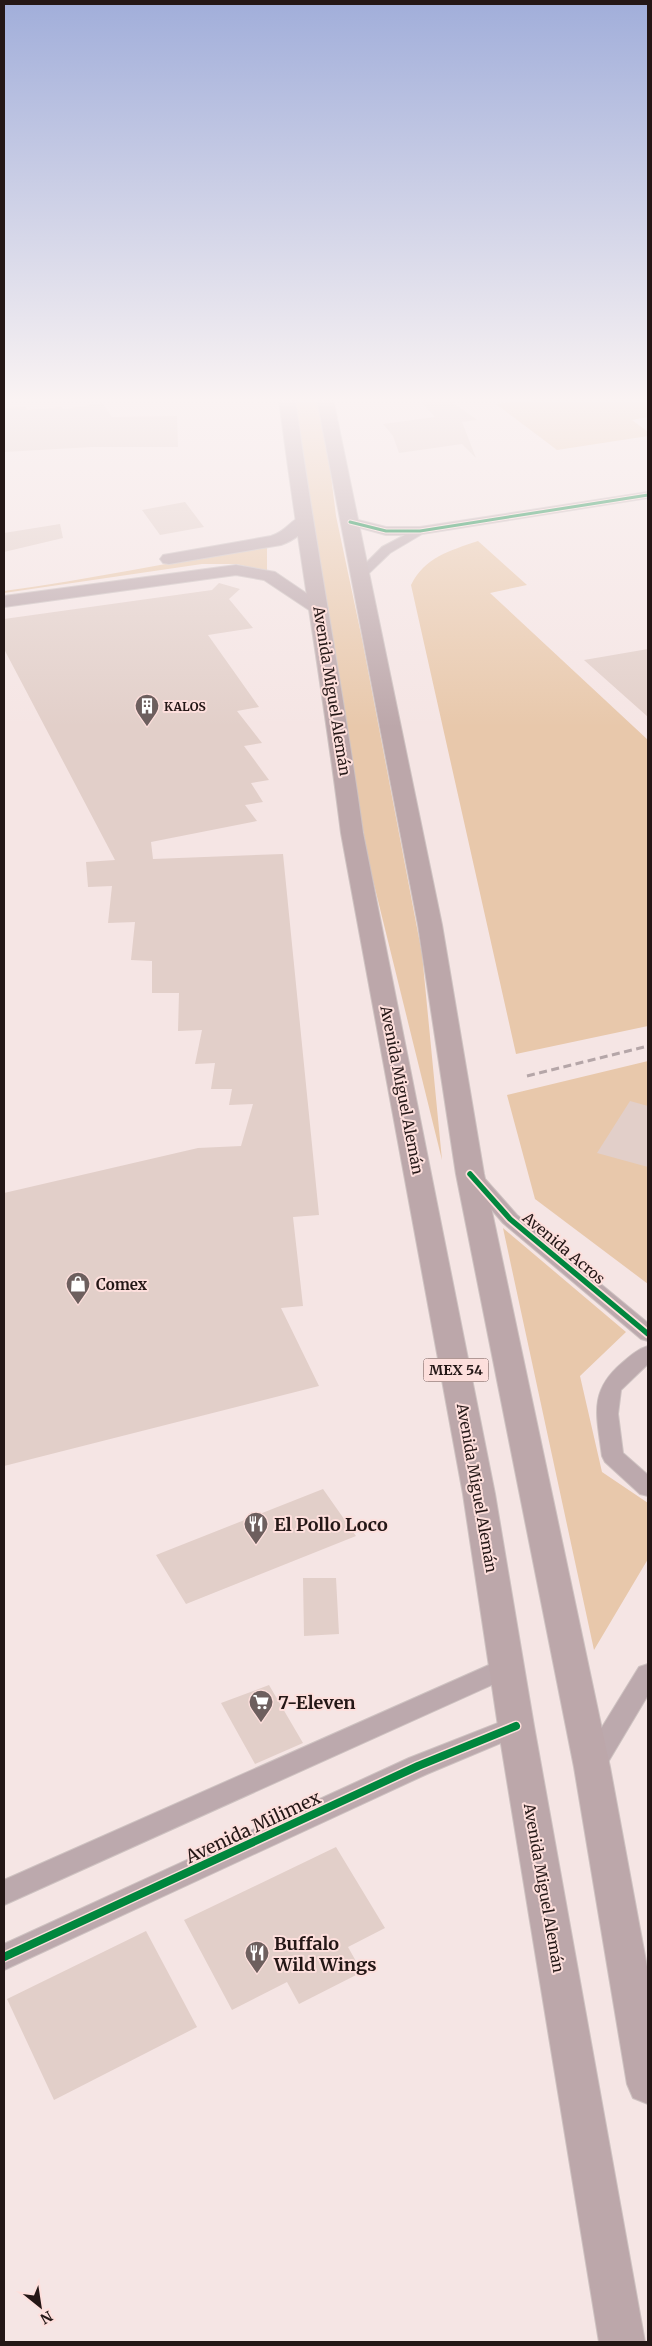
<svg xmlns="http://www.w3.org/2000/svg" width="652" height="2346" viewBox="0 0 652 2346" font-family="Merriweather,serif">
	<rect width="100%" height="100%" fill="#f5e5e4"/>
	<path fill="#e8c8ab" d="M 293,399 L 317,399 L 329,460 L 336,516 L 362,639 L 422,954 L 442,1160 L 368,860 Z
		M 542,399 L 648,399 L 648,417 L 632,420 L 648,432 L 648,436 L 557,450 L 496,404 Z
		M 478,541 L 527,585 L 490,593 L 648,740 L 648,1026 L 516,1054 L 411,585 C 425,557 449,551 478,541 Z
		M 267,547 L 267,572 L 237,564 L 202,564 L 4,593 L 4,591 C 92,579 179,560 267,547 Z
		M 648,1061 L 648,1284 L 535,1199 L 507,1095 Z
		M 503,1228 L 626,1332 L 580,1376 L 602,1472 L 648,1503 L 648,1559 L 594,1650 Z"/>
	<path fill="#e2cfc9" d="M 418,399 L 448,399 L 477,420 L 462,422 L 476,458 L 462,444 L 399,453 L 393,436 L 383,424 L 435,417 Z
		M 102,403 L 112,417 L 177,416 L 178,447 L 92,447 L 4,452 L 4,408 L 25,407 L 27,410 L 62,407 L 64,409 Z
		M 185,502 L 204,527 L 160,535 L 142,510 Z
		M 60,524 L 63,538 L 4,552 L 4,533 Z
		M 219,583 L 240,589 L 229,599 L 253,628 L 208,635 L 259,707 L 237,711 L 262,743 L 244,746 L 269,780 L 251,783 L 263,802 L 245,805 L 257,821 L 151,842 L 153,859 L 283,854 L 319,1215 L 293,1217 L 303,1306 L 281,1308 L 319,1386 L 4,1466 L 4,1193 L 198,1148 L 241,1146 L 253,1104 L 229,1105 L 232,1089 L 211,1089 L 215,1063 L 195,1064 L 202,1030 L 178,1031 L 179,993 L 152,993 L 152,961 L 131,960 L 135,922 L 108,923 L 112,886 L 88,887 L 86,862 L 115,860 L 4,649 L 4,619 L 212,590 Z
		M 648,649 L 648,717 L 584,660 Z
		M 630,1101 L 648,1106 L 648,1167 L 597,1153 Z
		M 323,1489 L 356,1536 L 186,1604 L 156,1555 Z
		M 303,1578 L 336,1578 L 339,1634 L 304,1636 Z
		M 269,1685 L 303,1743 L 255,1764 L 221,1703 Z
		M 336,1847 L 385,1928 L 348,1947 L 362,1972 L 299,2004 L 287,1982 L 232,2010 L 184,1920 Z
		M 146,1931 L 197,2027 L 54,2100 L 7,1999 Z"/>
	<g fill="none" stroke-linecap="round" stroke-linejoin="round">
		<defs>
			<path id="minor" d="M 648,492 L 648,498 L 422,534 L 390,553 L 364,578 L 356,578 L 354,575 L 382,547 L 405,535 L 386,535 L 346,524 L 346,520 L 350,518 L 386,527 L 420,527 Z
				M 471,1169 L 478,1171 L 517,1215 L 648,1323 L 648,1341 L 641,1339 L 503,1223 L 462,1175 L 464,1171 Z
				M 648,1346 L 648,1364 L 621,1390 L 618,1414 L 623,1453 L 648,1475 L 648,1496 L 640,1494 L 605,1462 L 602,1456 C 597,1416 588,1392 622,1363 C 630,1356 638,1349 648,1346 Z
				M 507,1657 L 516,1660 L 519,1667 L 516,1674 L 4,1905 L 4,1880 Z
				M 648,1664 L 648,1695 L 601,1774 L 592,1777 L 583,1774 L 579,1766 L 583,1758 L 639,1667 Z
				M 516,1716 L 525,1719 L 528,1726 L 525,1733 L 427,1774 L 4,1970 L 4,1944 L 409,1758 Z"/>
			<path id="secondary" d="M 303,516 L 309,517 L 312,521 C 303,533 295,540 281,545 L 169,564 L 163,563 L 160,559 L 163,555 L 169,554 L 271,536 C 287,531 291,519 303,516 Z
				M 236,565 L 275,572 L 328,608 L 326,612 L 312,612 L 264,580 L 236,575 L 4,607 L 4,596 Z"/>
			<path id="trunk" d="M 279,399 L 295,399 C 315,544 343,688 363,833 L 495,1494 L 534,1726 L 645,2342 L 599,2342 L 498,1726 L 463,1494 L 341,833 C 323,688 297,544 279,399 Z
				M 317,399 L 333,399 L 442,925 L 484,1174 L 610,1767 L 648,1972 L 648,2104 L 633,2098 L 627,2084 L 574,1767 L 456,1174 L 418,925 Z"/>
		</defs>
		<use href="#minor" stroke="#cec2c1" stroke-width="2"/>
		<use href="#secondary" stroke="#cec2c1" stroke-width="2"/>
		<use href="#trunk" stroke="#cec2c1" stroke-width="2"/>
		<use href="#minor" fill="#bca9ad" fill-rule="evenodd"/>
		<use href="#secondary" fill="#bba7ab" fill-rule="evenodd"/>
		<use href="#trunk" fill="#bca7aa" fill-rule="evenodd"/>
		<path stroke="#b5a6a8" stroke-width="3" stroke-dasharray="8 4.5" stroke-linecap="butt" d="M 527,1076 L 648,1046"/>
		<defs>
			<path id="cycleway-far2" d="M 350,522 L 386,531 L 420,531 L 648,495"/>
			<path id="cycleway-far1" d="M 470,1174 L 510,1219 L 648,1334"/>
			<path id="cycleway" d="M 4,1957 L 418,1766 L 516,1726"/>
		</defs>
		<use href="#cycleway-far2" stroke="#fddfdc" stroke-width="5"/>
		<use href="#cycleway-far1" stroke="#fddfdc" stroke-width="9"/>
		<use href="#cycleway" stroke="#fddfdc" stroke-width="11"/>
		<use href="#cycleway-far2" stroke="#00873e" stroke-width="3"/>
		<use href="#cycleway-far1" stroke="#00873e" stroke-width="5.5"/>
		<use href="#cycleway" stroke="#00873e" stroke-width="8"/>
	</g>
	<linearGradient id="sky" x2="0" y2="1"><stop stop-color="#a1aeda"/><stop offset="0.55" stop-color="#faf3f3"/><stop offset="1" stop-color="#faf3f3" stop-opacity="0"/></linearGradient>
	<rect width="652" height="727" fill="url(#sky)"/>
	<defs>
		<symbol id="building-pin" viewBox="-11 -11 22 30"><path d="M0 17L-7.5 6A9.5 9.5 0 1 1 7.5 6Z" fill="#6d5f5e" stroke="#fddfdc"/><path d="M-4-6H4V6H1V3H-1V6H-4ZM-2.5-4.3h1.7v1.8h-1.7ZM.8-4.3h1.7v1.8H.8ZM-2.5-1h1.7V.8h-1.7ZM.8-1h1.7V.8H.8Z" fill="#fff"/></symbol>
		<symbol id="shop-pin" viewBox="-11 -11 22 30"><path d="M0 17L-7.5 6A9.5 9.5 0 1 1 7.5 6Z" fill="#6d5f5e" stroke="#fddfdc"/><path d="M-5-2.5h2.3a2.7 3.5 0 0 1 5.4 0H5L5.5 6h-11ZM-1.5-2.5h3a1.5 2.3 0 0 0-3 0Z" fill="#fff"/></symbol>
		<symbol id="restaurant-pin" viewBox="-11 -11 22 30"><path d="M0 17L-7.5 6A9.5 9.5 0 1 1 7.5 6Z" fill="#6d5f5e" stroke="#fddfdc"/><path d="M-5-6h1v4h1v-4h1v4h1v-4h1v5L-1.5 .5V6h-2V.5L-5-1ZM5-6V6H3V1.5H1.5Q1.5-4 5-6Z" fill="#fff"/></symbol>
		<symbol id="supermarket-pin" viewBox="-11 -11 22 30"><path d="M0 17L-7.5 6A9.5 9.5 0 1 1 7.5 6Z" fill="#6d5f5e" stroke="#fddfdc"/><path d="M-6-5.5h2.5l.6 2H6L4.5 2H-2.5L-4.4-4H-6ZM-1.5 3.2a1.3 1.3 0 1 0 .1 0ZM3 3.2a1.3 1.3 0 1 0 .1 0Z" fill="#fff"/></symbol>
	</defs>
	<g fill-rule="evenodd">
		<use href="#building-pin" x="133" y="692" width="28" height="38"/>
		<use href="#shop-pin" x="64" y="1270" width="28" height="38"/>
		<use href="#restaurant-pin" x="242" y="1510" width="28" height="38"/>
		<use href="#supermarket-pin" x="247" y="1688" width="28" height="38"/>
		<use href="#restaurant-pin" x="243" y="1939" width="28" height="38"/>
	</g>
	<g text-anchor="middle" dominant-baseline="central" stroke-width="4" stroke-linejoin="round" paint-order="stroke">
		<g font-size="12" font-weight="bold" fill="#241716" stroke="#fddfdc" text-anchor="start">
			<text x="164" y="706">KALOS</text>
		</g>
		<rect fill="#fddfdc" stroke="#655351" stroke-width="1" x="423.5" y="1358.5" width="65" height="23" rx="4"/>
		<g font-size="14" font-weight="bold" fill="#241716">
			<text x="456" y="1370">MEX 54</text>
		</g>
		<g font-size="15" fill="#241716" stroke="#fddfdc">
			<text transform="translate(332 691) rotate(81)">Avenida Miguel Alemán</text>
			<text transform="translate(402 1090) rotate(79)">Avenida Miguel Alemán</text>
			<text transform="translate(564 1248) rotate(40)">Avenida Acros</text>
			<text transform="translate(477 1488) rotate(80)">Avenida Miguel Alemán</text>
			<text transform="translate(544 1888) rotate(80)">Avenida Miguel Alemán</text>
		</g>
		<g font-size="15" font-weight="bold" fill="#241716" stroke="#fddfdc" text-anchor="start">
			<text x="96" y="1284">Comex</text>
		</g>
		<g font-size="18" font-weight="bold" fill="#241716" stroke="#fddfdc" text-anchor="start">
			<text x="274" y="1524">El Pollo Loco</text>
			<text x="278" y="1702">7-Eleven</text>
			<text x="274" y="1943">Buffalo<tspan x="274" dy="21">Wild Wings</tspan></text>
		</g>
		<g font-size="18" fill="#241716" stroke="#fddfdc">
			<text transform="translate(253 1827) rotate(-25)">Avenida Milimex</text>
		</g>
	</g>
	<rect width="652" height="2346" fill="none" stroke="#241716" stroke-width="10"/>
	<g transform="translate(40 2306) rotate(150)" stroke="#fddfdc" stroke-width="4" paint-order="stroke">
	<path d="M0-4L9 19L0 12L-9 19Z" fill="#241716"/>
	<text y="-8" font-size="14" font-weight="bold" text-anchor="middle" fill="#241716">N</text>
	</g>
</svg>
